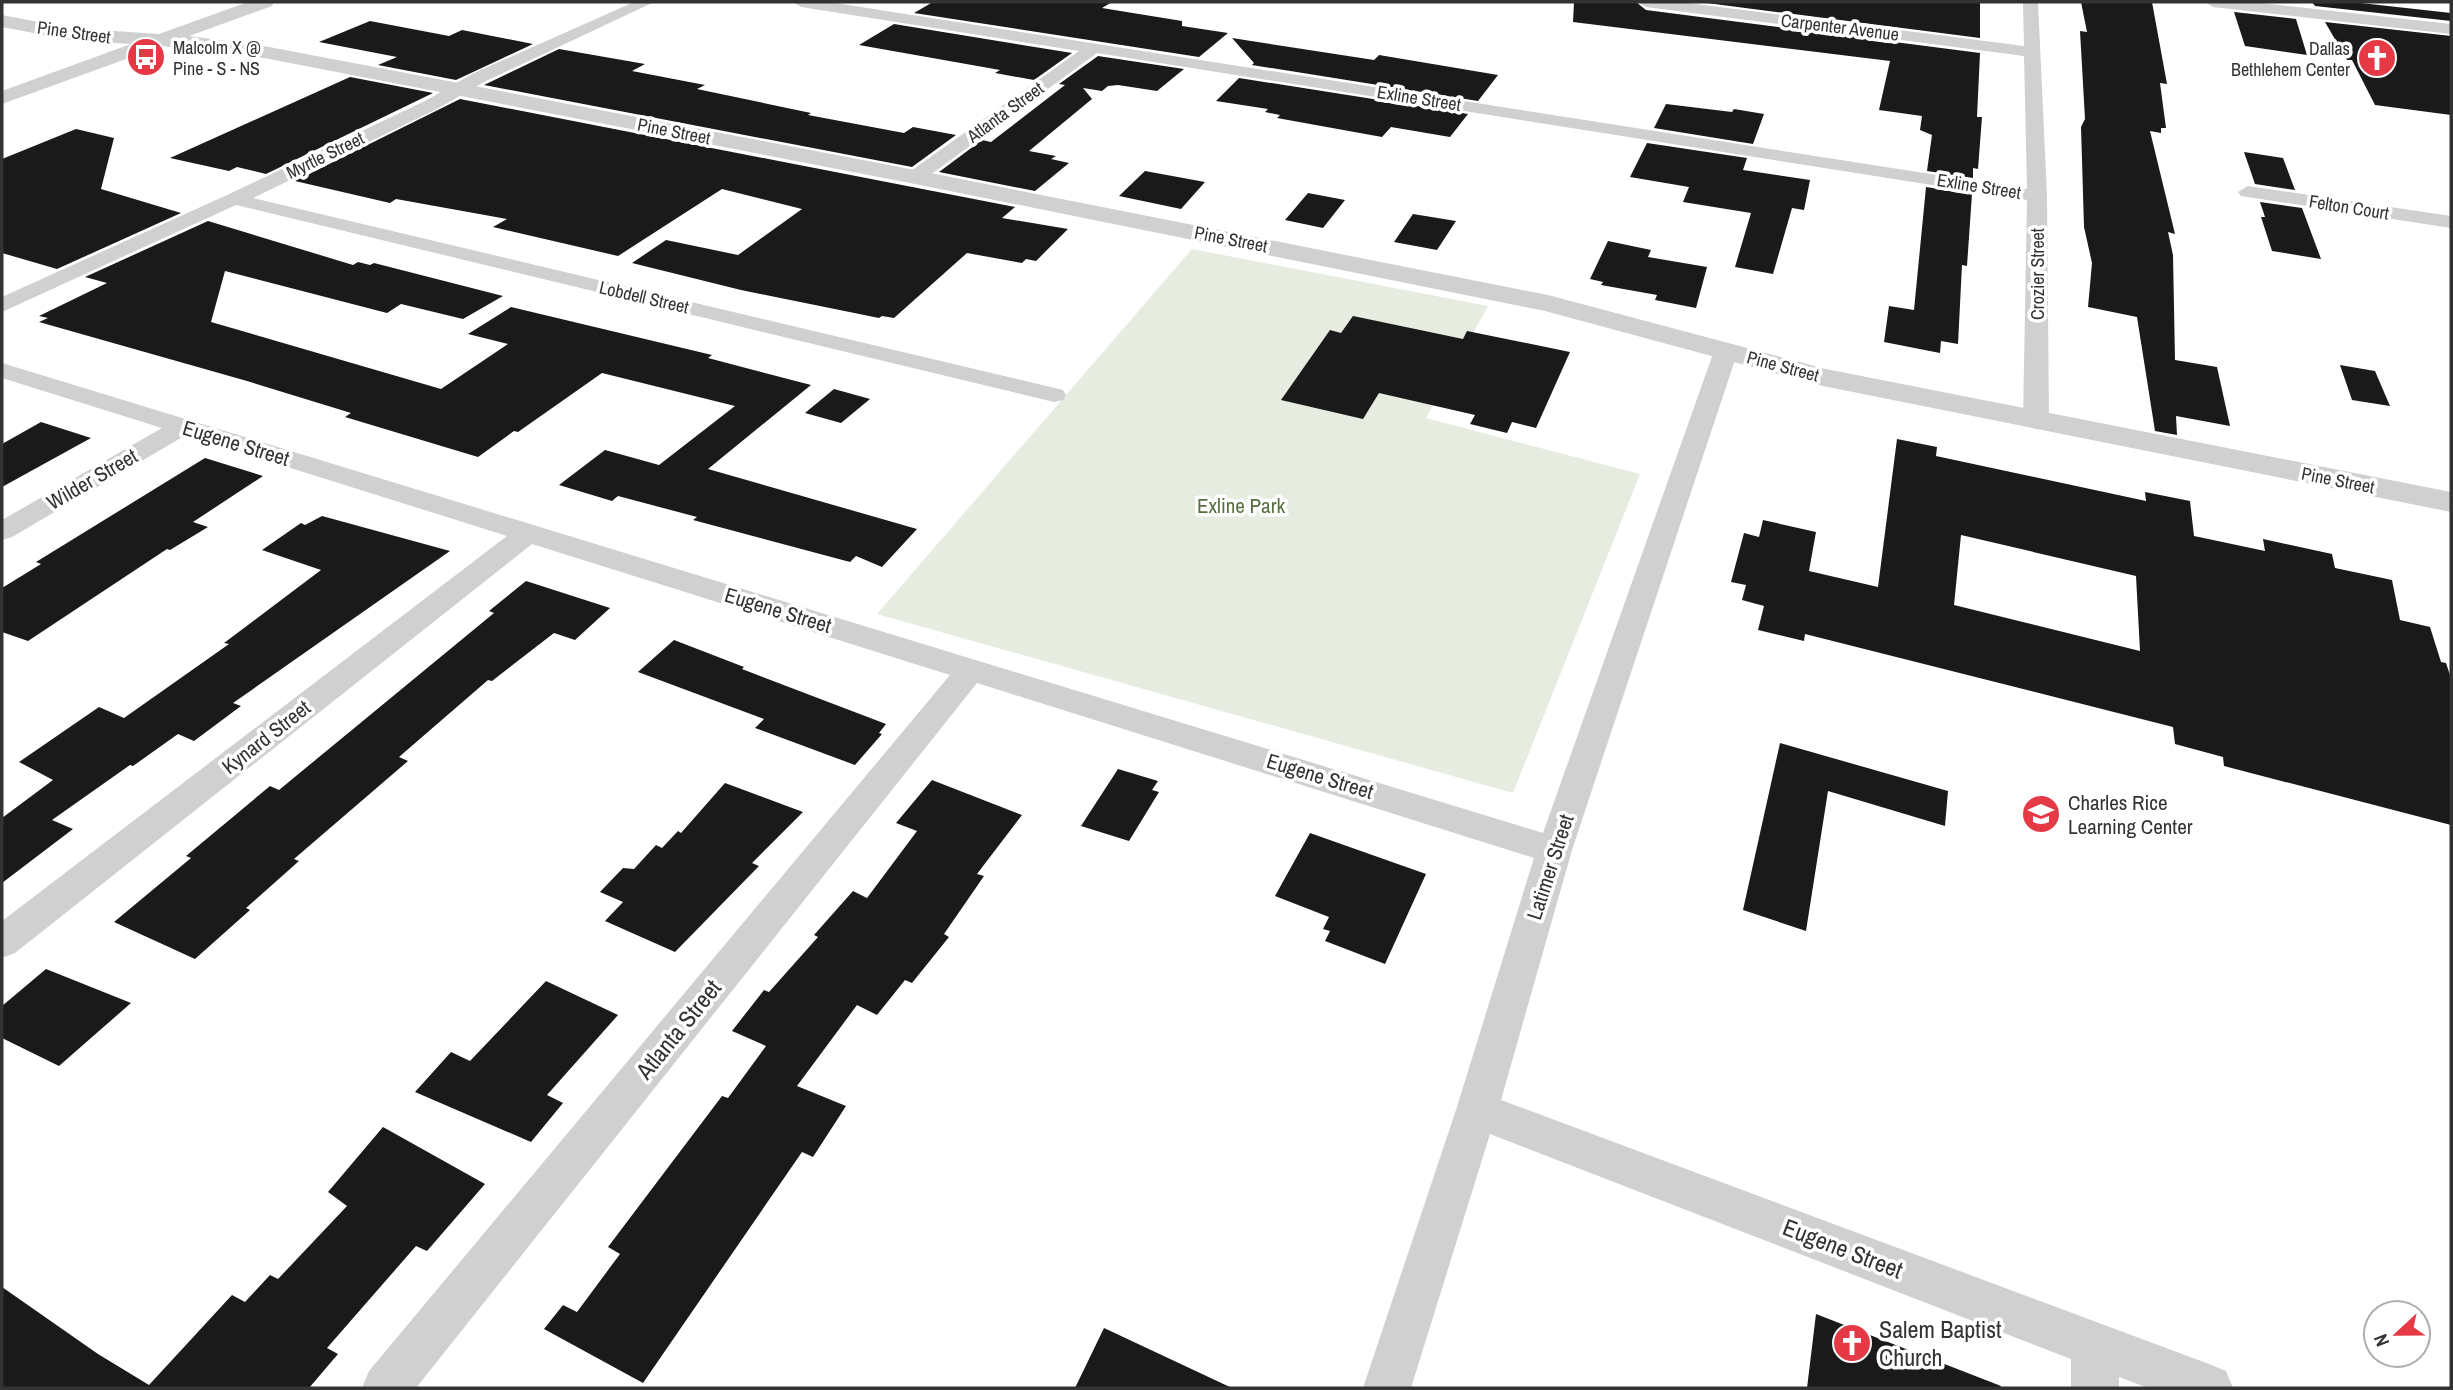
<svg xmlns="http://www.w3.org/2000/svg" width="2453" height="1390" viewBox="0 0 2453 1390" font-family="'Archivo Narrow',sans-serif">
	<rect width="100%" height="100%" fill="#fff"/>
	<path fill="#e6ecdf" d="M 1192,249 L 1488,306 L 1426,418 L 1640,474 L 1513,793 L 877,614 Z"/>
	<path fill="#1a1a1a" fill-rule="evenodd" d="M 933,2 L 1112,2 L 1102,8 L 1182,21 L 1182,26 L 1228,33 L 1199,57 L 914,13 Z
		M 1574,2 L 1636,2 L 1646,10 L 1980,53 L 1977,117 L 1982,117 L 1978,169 L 1973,168 L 1973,178 L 1927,171 L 1932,135 L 1920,130 L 1922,116 L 1879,110 L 1890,61 L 1573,22 Z
		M 1699,2 L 1980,2 L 1980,38 Z
		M 2081,2 L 2152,2 L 2167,84 L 2160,83 L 2166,128 L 2161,128 L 2161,133 L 2150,131 L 2175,234 L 2168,232 L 2173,255 L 2175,360 L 2217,367 L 2230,426 L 2176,416 L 2177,435 L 2155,431 L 2137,317 L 2088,307 L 2092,263 L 2084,227 L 2081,127 L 2085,119 L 2080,31 L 2087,32 Z
		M 2312,2 L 2352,2 L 2451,13 L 2451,21 L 2315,6 Z
		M 2234,12 L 2296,19 L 2307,55 L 2245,46 Z
		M 370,21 L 449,36 L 462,30 L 533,44 L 456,80 L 378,65 L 397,57 L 319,42 Z
		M 2325,22 L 2451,36 L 2451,115 L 2375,105 L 2352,60 L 2347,60 Z
		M 894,24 L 1072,53 L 1034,80 L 995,73 L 1000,70 L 859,45 Z
		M 1232,38 L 1374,60 L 1379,55 L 1498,75 L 1478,101 L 1252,65 L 1254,63 Z
		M 559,49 L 645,64 L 632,71 L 705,85 L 697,89 L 811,113 L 808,115 L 904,133 L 913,127 L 956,135 L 912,167 L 484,85 Z
		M 1098,56 L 1184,69 L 1157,91 L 1118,85 L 1108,86 L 1102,91 L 1083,88 L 1092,99 L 1029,151 L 1056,156 L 1051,159 L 1069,163 L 1035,191 L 939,172 L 982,140 L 991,142 L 1065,85 L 1059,84 Z
		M 350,77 L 433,93 L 266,174 L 237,167 L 229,171 L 170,158 Z
		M 1239,78 L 1468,114 L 1450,137 L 1391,127 L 1382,137 L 1277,118 L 1280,115 L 1265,112 L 1268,109 L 1216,101 Z
		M 460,99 L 1015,207 L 1002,218 L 1068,229 L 1036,261 L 1026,259 L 1022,263 L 967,253 L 894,318 L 882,316 L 879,318 L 741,290 L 632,263 L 666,240 L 738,255 L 802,209 L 722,189 L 618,256 L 493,227 L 507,219 L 396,199 L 390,203 L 295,181 Z
		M 1666,104 L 1732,112 L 1734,109 L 1764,114 L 1753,144 L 1654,128 Z
		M 76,129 L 114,138 L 101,189 L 181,213 L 57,269 L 2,253 L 2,159 Z
		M 1647,143 L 1747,158 L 1743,170 L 1810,180 L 1804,210 L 1792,208 L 1773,274 L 1735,267 L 1751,213 L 1683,202 L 1689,187 L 1630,177 Z
		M 2244,152 L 2283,158 L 2295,190 L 2255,184 Z
		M 1145,171 L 1205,182 L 1181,209 L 1119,196 Z
		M 1926,187 L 1972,194 L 1967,266 L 1962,265 L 1958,344 L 1941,341 L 1940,353 L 1884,342 L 1889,306 L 1914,310 Z
		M 1308,193 L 1345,200 L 1323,228 L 1285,220 Z
		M 2260,202 L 2302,208 L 2321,259 L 2272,251 L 2261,217 L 2265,217 Z
		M 1413,214 L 1456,221 L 1437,250 L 1394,242 Z
		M 208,221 L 353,265 L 358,262 L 370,265 L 374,263 L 503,296 L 463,319 L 401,304 L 387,313 L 225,271 L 211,322 L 441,389 L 508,344 L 468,334 L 511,307 L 712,355 L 708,358 L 811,385 L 708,469 L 917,529 L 882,567 L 856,556 L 850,562 L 693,520 L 697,517 L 618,496 L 612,501 L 559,485 L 605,450 L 659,465 L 735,406 L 602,373 L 518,432 L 514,431 L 478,457 L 345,417 L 351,413 L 247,381 L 39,322 L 48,318 L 39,316 L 107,283 L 85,277 Z
		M 1608,241 L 1651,250 L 1648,257 L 1707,267 L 1696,308 L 1655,300 L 1657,295 L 1601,285 L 1603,282 L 1590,279 Z
		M 1353,316 L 1463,339 L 1467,331 L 1570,352 L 1536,428 L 1512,422 L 1507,433 L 1470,424 L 1475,415 L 1379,393 L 1363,419 L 1281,400 L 1330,330 L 1341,333 Z
		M 2340,365 L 2375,371 L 2390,406 L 2352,400 Z
		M 834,389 L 870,399 L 841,423 L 805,413 Z
		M 41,422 L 91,438 L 2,487 L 2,444 Z
		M 1897,439 L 1937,447 L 1936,456 L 2146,501 L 2145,492 L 2190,501 L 2194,536 L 2265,551 L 2263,539 L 2332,554 L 2335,568 L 2392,580 L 2400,620 L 2430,627 L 2441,662 L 2446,663 L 2451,678 L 2451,825 L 2224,766 L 2223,757 L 2175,744 L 2173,727 L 1805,634 L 1804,641 L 1758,630 L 1764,606 L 1742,600 L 1746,585 L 1731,582 L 1744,533 L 1759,537 L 1763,520 L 1816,532 L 1809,571 L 1878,587 ZM 1961,535 L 2136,576 L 2140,651 L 1954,605 Z
		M 205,458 L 263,476 L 193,522 L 208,527 L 170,550 L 167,549 L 28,641 L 2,632 L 2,588 L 41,564 L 36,562 Z
		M 322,516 L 450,551 L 233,703 L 241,706 L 194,741 L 178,734 L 133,766 L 130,765 L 52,820 L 73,829 L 2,883 L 2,818 L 53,780 L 19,762 L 99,707 L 124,718 L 229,644 L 224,643 L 321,570 L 262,550 L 301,523 L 305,525 Z
		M 526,581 L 610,608 L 575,640 L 554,633 L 492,681 L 488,680 L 399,757 L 408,761 L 294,859 L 299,861 L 246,908 L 250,910 L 195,959 L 114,922 L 191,858 L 186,856 L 270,786 L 279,790 L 494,613 L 489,611 Z
		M 674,640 L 744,667 L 742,669 L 886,724 L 879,733 L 882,734 L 855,765 L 755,728 L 764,719 L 638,672 Z
		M 1780,743 L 1948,791 L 1945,826 L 1828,791 L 1806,931 L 1743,910 Z
		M 1118,769 L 1158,781 L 1152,790 L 1159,792 L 1129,841 L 1081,826 Z
		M 932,780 L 1022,815 L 977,874 L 984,876 L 944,934 L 949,937 L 912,983 L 905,980 L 877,1015 L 857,1005 L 797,1086 L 846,1106 L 813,1157 L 802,1152 L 643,1383 L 544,1329 L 563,1305 L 577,1312 L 620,1254 L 608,1247 L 722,1096 L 728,1098 L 766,1046 L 732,1031 L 764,990 L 769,992 L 818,937 L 814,935 L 853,891 L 867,898 L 917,831 L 896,823 Z
		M 725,783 L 803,812 L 752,863 L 759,866 L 675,952 L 605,921 L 623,902 L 600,892 L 623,868 L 634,869 L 656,845 L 662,848 L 678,831 L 681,833 Z
		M 1310,833 L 1426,874 L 1385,964 L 1325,941 L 1330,931 L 1323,929 L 1329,917 L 1275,896 Z
		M 46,969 L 131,1003 L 59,1066 L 2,1038 L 2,1006 Z
		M 546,981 L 618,1015 L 547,1095 L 563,1103 L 531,1142 L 415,1092 L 451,1052 L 470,1061 Z
		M 383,1127 L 485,1184 L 427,1251 L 416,1246 L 327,1348 L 338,1354 L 309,1388 L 2,1388 L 2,1287 L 98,1354 L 149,1385 L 232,1295 L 245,1302 L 270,1275 L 278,1279 L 347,1206 L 328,1192 Z
		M 1816,1314 L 2001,1386 L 2000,1388 L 1807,1388 Z
		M 1104,1328 L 1232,1388 L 1075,1388 Z"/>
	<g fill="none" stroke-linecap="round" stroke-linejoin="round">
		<path fill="#d0d0d0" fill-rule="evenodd" d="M 634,2 L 654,2 L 486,81 L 437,109 L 253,198 L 1063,390 L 1066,395 L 1063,400 L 1054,402 L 236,205 L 2,312 L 2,297 L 227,195 L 425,101 L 474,73 Z
			M 793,2 L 829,2 L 2027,189 L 2024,56 L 1646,7 L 1638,2 L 1680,2 L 2024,46 L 2023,2 L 2038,2 L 2047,196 L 2049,421 L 2045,426 L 2036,429 L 2027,426 L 2023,421 L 2027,200 L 1097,53 L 922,181 L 915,183 L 905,177 L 908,173 L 1079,51 L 801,7 Z
			M 2205,2 L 2251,2 L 2451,24 L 2451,34 L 2213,7 Z
			M 2248,186 L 2451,216 L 2451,228 L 2241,196 L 2238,192 Z
			M 1726,344 L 1734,346 L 1738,351 L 1572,850 L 1501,1100 L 2209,1364 L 2226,1371 L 2233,1388 L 2148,1388 L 2119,1377 L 2119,1388 L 2071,1388 L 2071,1359 L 1490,1134 L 1411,1388 L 1363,1388 L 1456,1110 L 1534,858 L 977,683 L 416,1388 L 362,1388 L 369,1371 L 950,675 L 532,544 L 15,953 L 2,958 L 2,921 L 507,536 L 186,435 L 12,537 L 2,540 L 2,520 L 162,428 L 2,378 L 2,363 L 1543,833 L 1714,351 L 1718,346 Z"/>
		<path fill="#d0d0d0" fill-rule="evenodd" d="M 248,2 L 274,2 L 272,6 L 189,36 L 264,46 L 915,170 L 1548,295 L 1826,369 L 2451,492 L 2451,512 L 1823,386 L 1545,311 L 915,184 L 264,58 L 162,46 L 2,104 L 2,91 L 131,44 L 70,40 L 2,27 L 2,15 L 70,28 L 159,34 Z"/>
	</g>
	<defs>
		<symbol id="bus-disc" viewBox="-11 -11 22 22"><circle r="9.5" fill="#e63946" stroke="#fff"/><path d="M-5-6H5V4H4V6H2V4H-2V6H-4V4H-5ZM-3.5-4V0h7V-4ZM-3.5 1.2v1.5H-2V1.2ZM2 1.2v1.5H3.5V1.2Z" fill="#fff"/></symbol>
		<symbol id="church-disc" viewBox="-11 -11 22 22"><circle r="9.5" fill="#e63946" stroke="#fff"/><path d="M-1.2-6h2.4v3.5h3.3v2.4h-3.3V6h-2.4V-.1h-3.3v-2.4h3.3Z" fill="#fff"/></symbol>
		<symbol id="school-disc" viewBox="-11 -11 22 22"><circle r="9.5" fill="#e63946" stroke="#fff"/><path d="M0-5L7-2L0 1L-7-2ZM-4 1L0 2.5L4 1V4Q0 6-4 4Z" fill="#fff"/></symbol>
	</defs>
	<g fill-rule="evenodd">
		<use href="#bus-disc" x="124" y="35" width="44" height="44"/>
		<use href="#church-disc" x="2355" y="36" width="44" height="44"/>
		<use href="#school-disc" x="2019" y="792" width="44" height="44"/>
		<use href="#church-disc" x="1830" y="1321" width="44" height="44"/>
	</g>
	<g text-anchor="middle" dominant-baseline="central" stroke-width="7" stroke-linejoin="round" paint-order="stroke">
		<g font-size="18" fill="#333" stroke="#fff">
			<text transform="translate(1840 27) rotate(7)">Carpenter Avenue</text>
			<text transform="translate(74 32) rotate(8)">Pine Street</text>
			<text transform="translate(1419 98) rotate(9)">Exline Street</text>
			<text transform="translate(1005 112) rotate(-36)">Atlanta Street</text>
			<text transform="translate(674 131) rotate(11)">Pine Street</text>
			<text transform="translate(325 155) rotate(-26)">Myrtle Street</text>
			<text transform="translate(1979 186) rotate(9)">Exline Street</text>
			<text transform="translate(2349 207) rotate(9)">Felton Court</text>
			<text transform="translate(1231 239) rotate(11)">Pine Street</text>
			<text transform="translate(2037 274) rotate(-90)">Crozier Street</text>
			<text transform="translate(644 297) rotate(13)">Lobdell Street</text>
			<text transform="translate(1783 366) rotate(15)">Pine Street</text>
			<text transform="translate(2338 480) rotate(11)">Pine Street</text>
		</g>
		<g font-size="18" fill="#333" stroke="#fff" text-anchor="start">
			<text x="173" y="47">Malcolm X @<tspan x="173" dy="21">Pine - S - NS</tspan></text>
			<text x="2350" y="48" text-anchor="end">Dallas<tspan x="2350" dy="21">Bethlehem Center</tspan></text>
		</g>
		<g font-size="21" fill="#333" stroke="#fff">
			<text transform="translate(236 443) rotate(17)">Eugene Street</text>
			<text transform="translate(92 479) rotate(-30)">Wilder Street</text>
			<text transform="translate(778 610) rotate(17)">Eugene Street</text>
			<text transform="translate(266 737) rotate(-38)">Kynard Street</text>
			<text transform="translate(1320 776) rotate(17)">Eugene Street</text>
			<text transform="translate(1550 867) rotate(-72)">Latimer Street</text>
		</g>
		<g font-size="21" fill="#56703f" stroke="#fff">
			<text x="1241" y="505">Exline Park</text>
		</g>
		<g font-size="21" fill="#333" stroke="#fff" text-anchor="start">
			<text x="2068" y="802">Charles Rice<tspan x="2068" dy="24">Learning Center</tspan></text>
		</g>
		<g font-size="24" fill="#333" stroke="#fff">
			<text transform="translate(678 1029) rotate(-51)">Atlanta Street</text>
			<text transform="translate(1843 1248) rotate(21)">Eugene Street</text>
		</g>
		<g font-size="24" fill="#333" stroke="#fff" text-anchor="start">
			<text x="1879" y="1329">Salem Baptist<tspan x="1879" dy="28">Church</tspan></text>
		</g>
	</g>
	<rect width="2453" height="1390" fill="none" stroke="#333333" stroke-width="7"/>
	<g transform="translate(2397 1334) rotate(248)"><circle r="33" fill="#ffffff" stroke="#adadad" stroke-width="2"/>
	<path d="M0-5L12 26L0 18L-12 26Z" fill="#e63946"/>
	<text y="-10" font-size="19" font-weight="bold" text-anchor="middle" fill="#333333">N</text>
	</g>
</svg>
